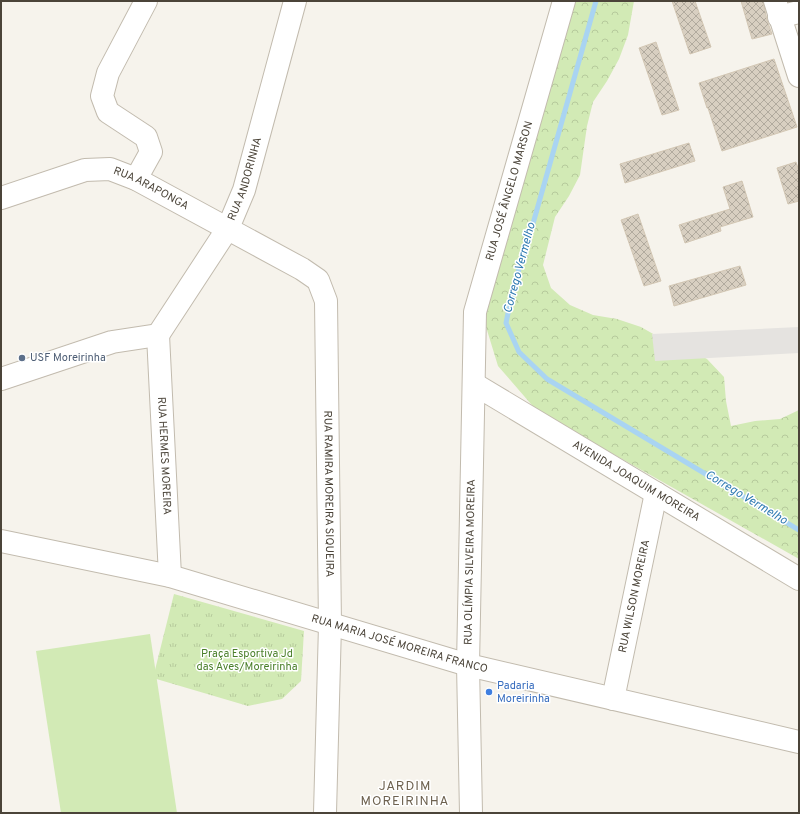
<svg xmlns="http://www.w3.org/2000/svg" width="800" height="814" viewBox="0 0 800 814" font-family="Overpass,sans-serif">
	<defs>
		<pattern id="forest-crowns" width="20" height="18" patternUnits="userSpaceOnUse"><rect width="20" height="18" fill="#d2eab5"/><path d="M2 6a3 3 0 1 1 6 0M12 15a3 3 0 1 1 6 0" fill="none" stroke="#b6ca9c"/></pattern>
		<pattern id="park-tufts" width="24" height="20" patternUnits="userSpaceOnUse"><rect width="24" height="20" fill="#d2eab5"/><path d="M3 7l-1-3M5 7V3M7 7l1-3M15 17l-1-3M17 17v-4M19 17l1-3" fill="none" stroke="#b6ca9c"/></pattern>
		<pattern id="building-cross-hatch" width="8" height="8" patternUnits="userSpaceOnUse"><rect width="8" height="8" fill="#d8cfc1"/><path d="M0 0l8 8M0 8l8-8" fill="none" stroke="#b1aa9e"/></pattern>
	</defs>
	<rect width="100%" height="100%" fill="#f6f3ec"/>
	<path fill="#d2eab5" d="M 150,634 L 177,813 L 61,813 L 36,651 Z"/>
	<path fill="url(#forest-crowns)" d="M 558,1 L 634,1 L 628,35 L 619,59 L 607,81 L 593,102 L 587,126 L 580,175 L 569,196 L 555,217 L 543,265 L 551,288 L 570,305 L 593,315 L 617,319 L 641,327 L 662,339 L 686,348 L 707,359 L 724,377 L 726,401 L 731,426 L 755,421 L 780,419 L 799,410 L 799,559 L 537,411 L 498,366 L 479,304 Z"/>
	<path fill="url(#park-tufts)" d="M 174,594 L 304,631 L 301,681 L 282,699 L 248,706 L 153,678 Z"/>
	<path fill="#e5e3e0" d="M 799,327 L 799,353 L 655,361 L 652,334 Z"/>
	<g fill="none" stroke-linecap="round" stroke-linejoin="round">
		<path stroke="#a9d4f2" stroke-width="5" d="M 596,1 L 534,220 L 513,289 L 506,323 L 519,352 L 547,379 L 799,530"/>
	</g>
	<path fill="url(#building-cross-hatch)" stroke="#d3c7b4" d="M 672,1 L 695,1 L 711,47 L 690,54 Z
		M 741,1 L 763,1 L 767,20 L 772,34 L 752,39 Z
		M 656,42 L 679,110 L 662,115 L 639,48 Z
		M 774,59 L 797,127 L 722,151 L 708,108 L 707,108 L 699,83 Z
		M 689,143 L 695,161 L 625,183 L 620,164 Z
		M 796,162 L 799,171 L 799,201 L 788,204 L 777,168 Z
		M 742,181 L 753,217 L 720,227 L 721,231 L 685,243 L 679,225 L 730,209 L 723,187 Z
		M 638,214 L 661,281 L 644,286 L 621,220 Z
		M 740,266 L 746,285 L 674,306 L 669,286 Z"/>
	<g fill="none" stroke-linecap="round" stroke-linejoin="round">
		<defs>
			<g id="minor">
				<path d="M 775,1 L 799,76"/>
				<path d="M 779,17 L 799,12"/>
				<path d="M 136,179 L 151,152 L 146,137 L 108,112 L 102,96 L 108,73 L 146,1"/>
				<path id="s1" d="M 1,198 L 85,170 L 110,169 L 136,179 L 302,269 L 318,280 L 326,301 L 330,625 L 325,813"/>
				<path id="s2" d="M 158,335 L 228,228 L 244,190 L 295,1"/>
				<path id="s3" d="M 158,335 L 170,576"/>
				<path d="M 1,379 L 112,342 L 158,335"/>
				<path id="s4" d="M 474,384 L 799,579"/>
				<path id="s5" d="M 1,541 L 170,576 L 468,665 L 799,742"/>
				<path id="s6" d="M 613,699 L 656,493"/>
				<path id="s7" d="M 471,813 L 468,665 L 475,312 L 564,1"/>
			</g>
		</defs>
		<use href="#minor" stroke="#c2bbae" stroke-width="24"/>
		<use href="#minor" stroke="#fff" stroke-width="22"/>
	</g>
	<circle fill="#5c6f8a" stroke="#fff" stroke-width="1.5" cx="22" cy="358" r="4"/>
	<circle fill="#3f7fe0" stroke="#fff" stroke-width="1.5" cx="489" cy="692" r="4"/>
	<g text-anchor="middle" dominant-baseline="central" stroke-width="3" stroke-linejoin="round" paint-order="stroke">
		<g font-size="11" fill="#4b4439" stroke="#fff">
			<text stroke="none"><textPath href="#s2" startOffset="180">RUA ANDORINHA</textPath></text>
			<text stroke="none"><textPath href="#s1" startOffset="159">RUA ARAPONGA</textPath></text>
			<text stroke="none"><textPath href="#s7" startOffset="627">RUA JOSÉ ÂNGELO MARSON</textPath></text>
			<text stroke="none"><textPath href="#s3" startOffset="121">RUA HERMES MOREIRA</textPath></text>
			<text stroke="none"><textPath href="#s4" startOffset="189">AVENIDA JOAQUIM MOREIRA</textPath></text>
			<text stroke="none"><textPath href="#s1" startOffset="565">RUA RAMIRA MOREIRA SIQUEIRA</textPath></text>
			<text stroke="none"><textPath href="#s7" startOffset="251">RUA OLÍMPIA SILVEIRA MOREIRA</textPath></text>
			<text stroke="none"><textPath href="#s6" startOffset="105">RUA WILSON MOREIRA</textPath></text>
			<text stroke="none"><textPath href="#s5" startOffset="412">RUA MARIA JOSÉ MOREIRA FRANCO</textPath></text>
		</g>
		<g font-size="11" fill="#4e5e75" stroke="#fff" text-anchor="start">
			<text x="30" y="358">USF Moreirinha</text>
		</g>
		<g font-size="11" fill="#4a7f2a" stroke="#fff">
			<text x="247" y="654">Praça Esportiva Jd<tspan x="247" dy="13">das Aves/Moreirinha</tspan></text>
		</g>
		<g font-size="11" fill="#366cbe" stroke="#fff" text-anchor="start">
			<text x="497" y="686">Padaria<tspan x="497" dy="13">Moreirinha</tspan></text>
		</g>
		<g font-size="12" font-style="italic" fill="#2e7ab2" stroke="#fff">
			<text transform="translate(520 268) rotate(-75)">Corrego Vermelho</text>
			<text transform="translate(746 498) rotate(31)">Corrego Vermelho</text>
		</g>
		<g font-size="13" letter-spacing="1" fill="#6e6250" stroke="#fff">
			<text x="405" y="787">JARDIM<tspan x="405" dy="15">MOREIRINHA</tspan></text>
		</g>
	</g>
	<rect width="800" height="814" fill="none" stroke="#4b4439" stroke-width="4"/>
</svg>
